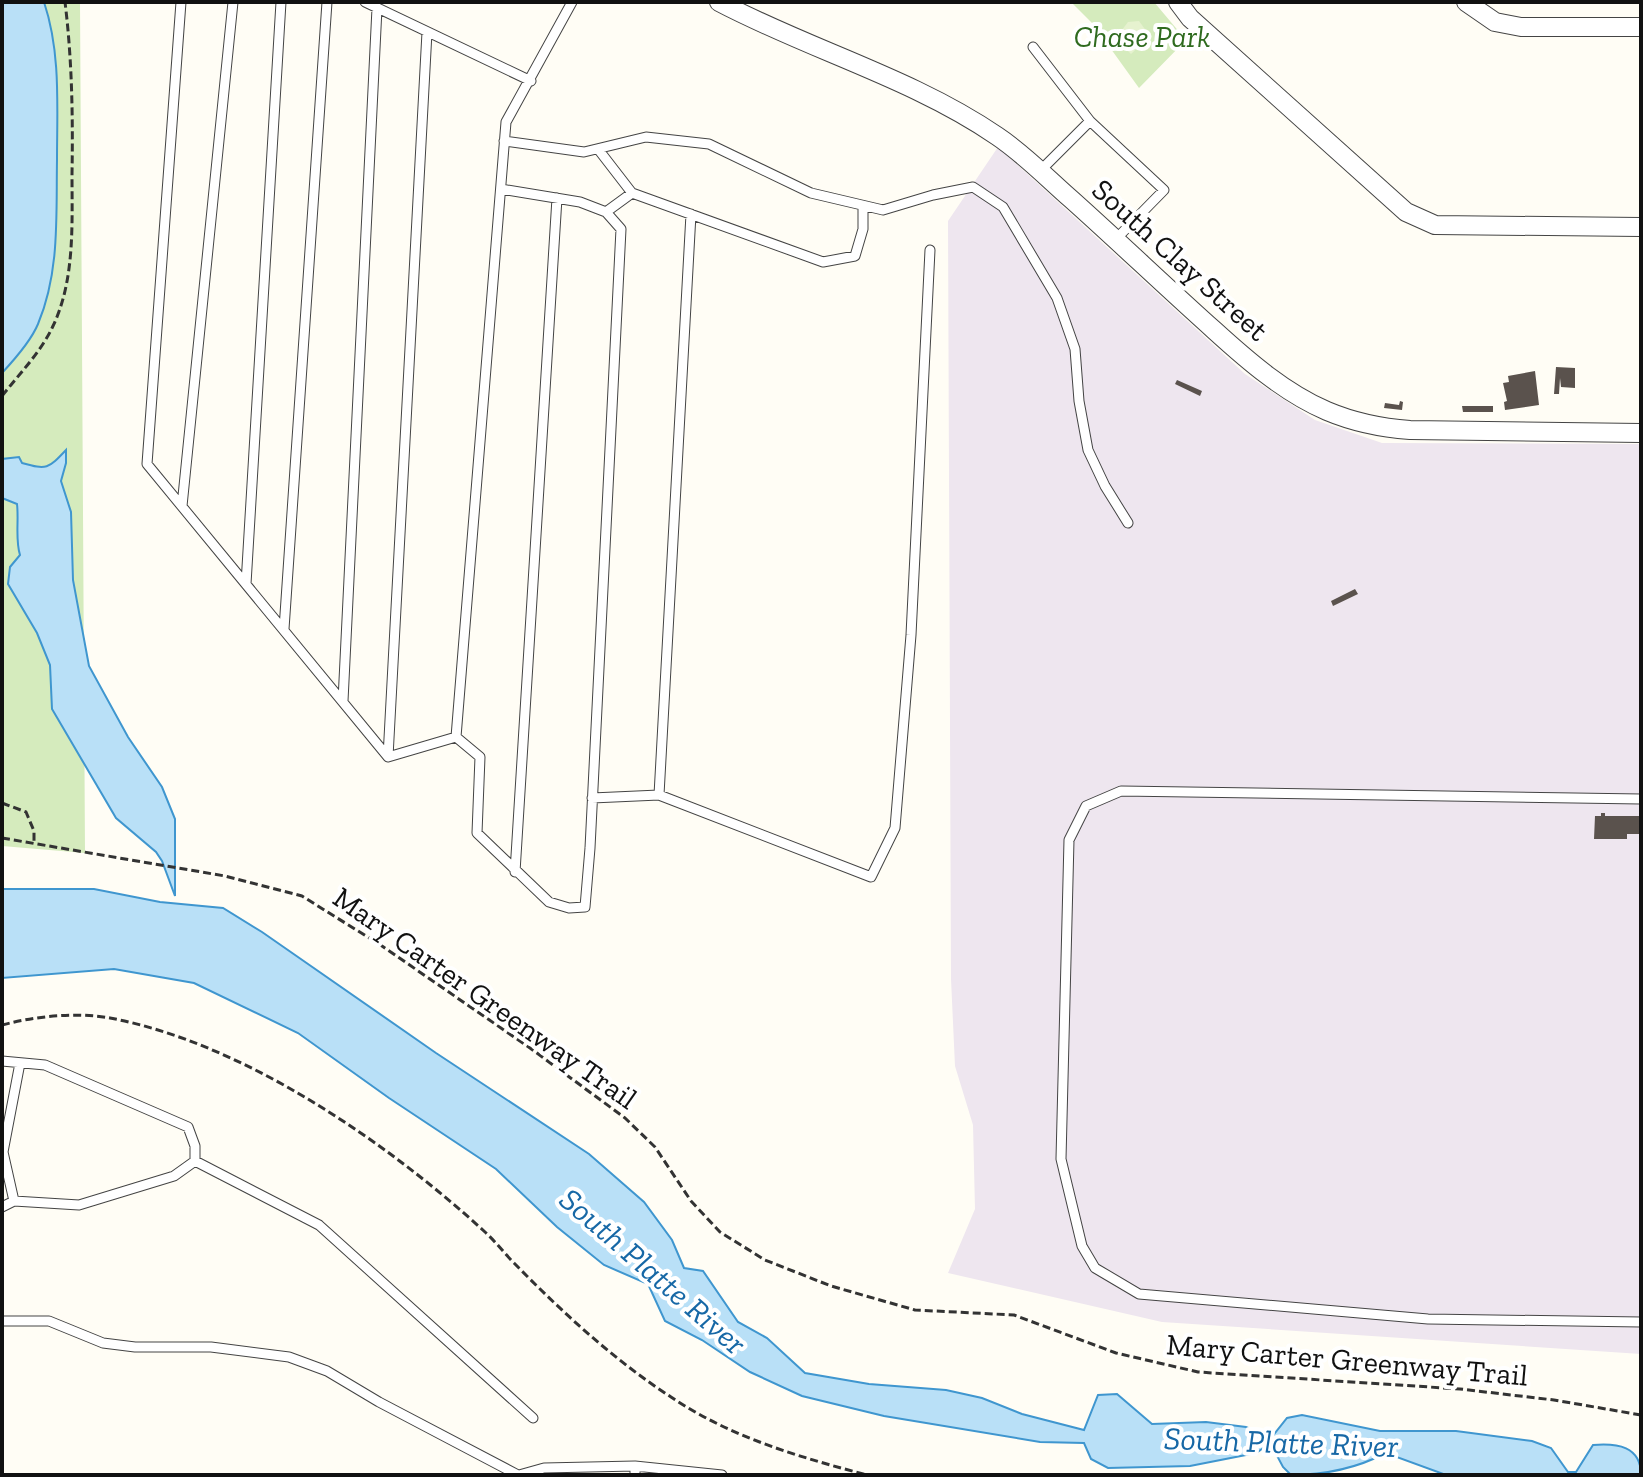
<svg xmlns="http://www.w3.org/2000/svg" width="1643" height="1477" viewBox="0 0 1643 1477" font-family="'Zilla Slab',serif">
	<rect width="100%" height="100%" fill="#fffdf5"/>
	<path fill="#eee6ef" d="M 998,147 L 1245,374 L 1315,420 L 1382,443 L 1641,444 L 1641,1354 L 1162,1322 L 948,1273 L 975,1209 L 973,1125 L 955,1066 L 951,979 L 948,221 Z"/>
	<path fill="#d5ebbd" d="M 2,2 L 80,2 L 85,853 L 2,846 Z
		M 1071,2 L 1154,2 L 1186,40 L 1139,88 L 1093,24 Z"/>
	<path fill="#e6f2cf" d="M 1139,21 L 1150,36 L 1131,54 L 1120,43 L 1122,30 L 1128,22 Z"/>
	<path fill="#b9e0f7" stroke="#3f96cf" stroke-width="2" d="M 2,2 L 44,2 C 61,53 57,107 57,160 C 56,215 60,272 38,324 C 31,341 15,359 2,373 Z
		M 66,450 L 66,463 L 61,481 L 71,512 L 73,580 L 89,666 L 128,737 L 162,787 L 175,819 L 175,896 L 162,861 L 156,852 L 116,818 L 52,709 L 50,665 L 37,633 L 8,584 L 10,567 L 20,555 C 15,539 19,521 17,504 L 2,498 L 2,459 L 19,457 L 22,463 C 47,470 48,469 66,450 Z
		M 2,889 L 94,889 L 160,902 L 223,908 L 262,932 L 436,1053 L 589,1154 L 644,1202 L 672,1240 L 684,1268 L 703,1271 L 738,1322 L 767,1338 L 805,1373 L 869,1384 L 946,1390 L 982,1398 L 1022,1414 L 1084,1430 L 1098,1395 L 1117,1394 L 1152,1424 L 1206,1422 L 1246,1427 L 1271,1438 L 1287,1418 L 1302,1415 L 1380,1431 L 1456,1431 L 1532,1441 L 1551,1448 L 1568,1472 L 1576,1472 L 1593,1445 C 1617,1443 1641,1446 1641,1475 L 1446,1475 L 1386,1453 C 1357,1468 1323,1475 1291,1475 L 1283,1467 L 1274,1450 L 1265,1447 L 1256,1453 L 1190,1466 L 1108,1468 L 1091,1459 L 1084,1443 L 1040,1442 L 884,1416 L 802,1396 L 750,1372 L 702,1340 L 665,1321 L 648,1284 L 604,1265 L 557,1227 L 496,1169 L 389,1098 L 298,1033 L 194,983 L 114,969 L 2,978 Z"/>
	<path fill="#5a524d" d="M 1556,367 L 1575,368 L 1575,388 L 1561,387 L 1560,378 L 1559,394 L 1554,394 Z
		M 1535,371 L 1539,405 L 1505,410 L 1504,402 L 1507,401 L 1503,383 L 1509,382 L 1508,376 Z
		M 1177,380 L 1202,391 L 1200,396 L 1175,384 Z
		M 1400,401 L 1403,402 L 1402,410 L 1384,408 L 1385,403 L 1399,405 Z
		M 1462,406 L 1493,406 L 1493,412 L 1463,412 Z
		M 1355,589 L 1358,594 L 1333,606 L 1331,601 Z
		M 1601,813 L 1605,813 L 1605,816 L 1639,816 L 1639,834 L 1627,834 L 1627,839 L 1594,839 L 1595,816 L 1601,816 Z"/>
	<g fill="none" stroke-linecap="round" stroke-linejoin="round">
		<defs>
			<path id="service" d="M 181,2 L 147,464 L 388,757 L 456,737 L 480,757 L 477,833 L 549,902 L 569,908 L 585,907 L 590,848 L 621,229 L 606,212 L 580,202 L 501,189
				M 365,2 L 531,81
				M 1033,47 L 1090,121
				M 504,141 L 584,152 L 646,137 L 709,144 L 811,193 L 883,210 L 933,195 L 973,187 L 1003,207 L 1057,298 L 1075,349 L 1079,401 L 1088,450 L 1105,486 L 1128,523
				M 598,149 L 632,193 L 823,262 L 855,256 L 863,229 L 863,206
				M 1040,171 L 1090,121 L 1164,190 L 1116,239
				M 606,212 L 632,193
				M 182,506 L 233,2
				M 246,584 L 281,2
				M 284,629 L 327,2
				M 343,701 L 377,8
				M 456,737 L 506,122 L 572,2
				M 388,757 L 427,32
				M 659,795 L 691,214
				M 592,798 L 659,795 L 871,877 L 895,828 L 911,635 L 930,250
				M 1641,799 L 1121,791 L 1086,806 L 1069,840 L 1061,1159 L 1082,1246 L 1095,1268 L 1139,1294 L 1428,1319 L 1641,1322
				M 515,872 L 557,198
				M 2,1061 L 45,1065 L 188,1127 L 195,1146 L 195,1161 L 174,1176 L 79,1205 L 14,1201 L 2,1207
				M 195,1161 L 319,1225 L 533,1418
				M 14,1201 L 3,1152 L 20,1063
				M 2,1321 L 49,1321 L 103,1343 L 135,1347 L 211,1347 L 289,1357 L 327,1371 L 379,1402 L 518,1475
				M 519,1475 L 544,1468 L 635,1466
				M 635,1475 L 635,1466 L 722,1475"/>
			<path id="minor" d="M 719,2 C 810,50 912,78 997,136 C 1024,154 1047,178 1071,199 C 1119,242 1166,287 1214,330 C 1248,361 1285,393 1327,411 C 1353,422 1382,428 1410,430 L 1641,433
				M 1178,2 L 1190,18 L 1406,212 L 1435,225 L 1641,227
				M 1466,2 L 1495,22 L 1521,27 L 1641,27"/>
		</defs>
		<use href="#service" stroke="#444" stroke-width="11"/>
		<use href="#minor" stroke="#444" stroke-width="20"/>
		<path stroke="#333" stroke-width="3" stroke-dasharray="8 4" stroke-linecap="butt" d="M 2,396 C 20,373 41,352 53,326 C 75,280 72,224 72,174 C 73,117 72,59 65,2
			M 2,803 L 26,812 L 34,831 L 34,843
			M 2,838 L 225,876 L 302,896 L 382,946 L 530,1048 L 625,1118 L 655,1147 L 691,1201 L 720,1232 L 765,1260 L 831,1286 L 915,1310 L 1014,1315 L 1116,1353 L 1198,1372 L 1460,1389 L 1554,1400 L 1641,1415
			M 2,1025 C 36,1016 76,1012 110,1018 C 243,1043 387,1142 485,1232 C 496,1242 504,1253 514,1263 C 562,1312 614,1360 671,1397 C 730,1437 799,1457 867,1475"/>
		<use href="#service" stroke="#fff" stroke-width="9"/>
		<use href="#minor" stroke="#fff" stroke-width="18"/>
	</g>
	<g text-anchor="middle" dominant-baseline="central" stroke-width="8" stroke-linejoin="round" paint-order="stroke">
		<g font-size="30" font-style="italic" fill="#2f6b1f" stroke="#fff">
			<text x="1142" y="37">Chase Park</text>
		</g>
		<g font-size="30" fill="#111" stroke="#fff">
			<text transform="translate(1180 260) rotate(42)">South Clay Street</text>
			<text transform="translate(485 998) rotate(35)">Mary Carter Greenway Trail</text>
			<text transform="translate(1347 1360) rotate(5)">Mary Carter Greenway Trail</text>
		</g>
		<g font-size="32" font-style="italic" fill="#1768a6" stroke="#fff">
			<text transform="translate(653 1271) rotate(41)">South Platte River</text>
			<text transform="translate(1281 1442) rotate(2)">South Platte River</text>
		</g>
	</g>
	<rect width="1643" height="1477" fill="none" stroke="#111111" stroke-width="8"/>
</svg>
